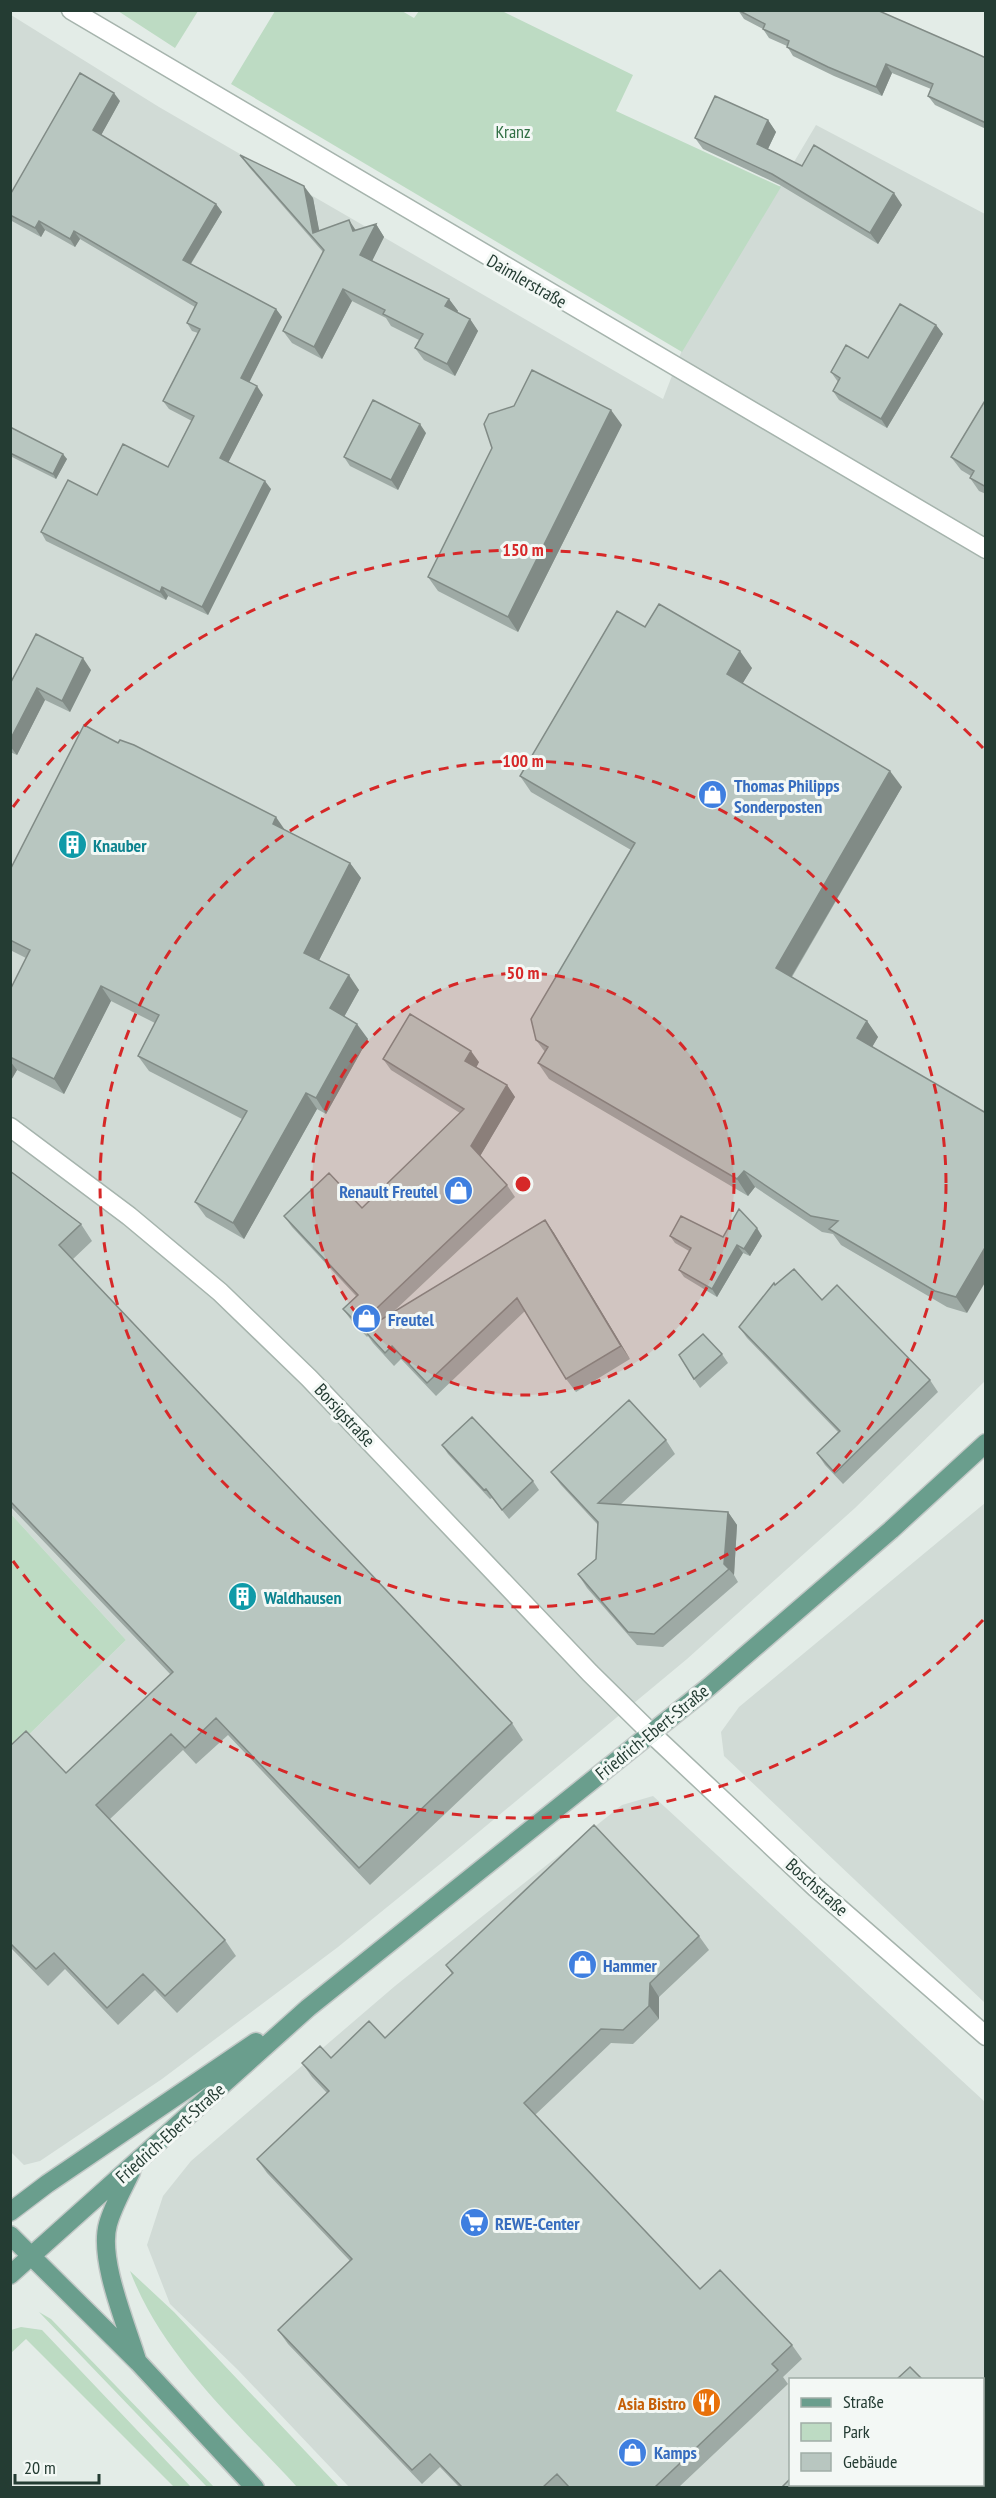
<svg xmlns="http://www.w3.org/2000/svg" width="996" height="2498" viewBox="0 0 996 2498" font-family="'PT Sans Narrow',sans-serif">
	<rect width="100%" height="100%" fill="#e3ece7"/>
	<path fill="#d1dbd6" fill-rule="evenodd" d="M 11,15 L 159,107 L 663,399 L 682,350 L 816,125 L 985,214 L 985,1381 L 855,1508 L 687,1659 L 445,1860 L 338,1947 L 162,2079 L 40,2161 L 24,2165 L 10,2151 L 10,1753 L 126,1640 L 11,1514 Z
		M 985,1503 L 985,2003 L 724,1756 L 721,1732 L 739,1707 Z
		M 653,1796 L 985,2102 L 985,2487 L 349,2487 L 238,2370 L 170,2304 L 147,2245 L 163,2196 L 191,2161 L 395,1986 L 622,1805 ZM 790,2380 L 982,2380 L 982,2484 L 790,2484 Z"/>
	<path fill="#bddbc3" d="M 118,11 L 198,11 L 175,48 Z
		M 275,11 L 402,11 L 414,18 L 419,11 L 502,11 L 633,75 L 616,111 L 781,187 L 682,352 L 231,84 Z
		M 11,1514 L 126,1640 L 11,1752 Z
		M 130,2271 L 174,2312 L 339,2487 L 297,2487 C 236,2421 163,2357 130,2271 Z
		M 39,2312 L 51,2319 L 214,2487 L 207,2487 Z
		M 21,2327 L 42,2330 L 191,2487 L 174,2487 L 26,2339 L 11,2353 L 11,2330 Z"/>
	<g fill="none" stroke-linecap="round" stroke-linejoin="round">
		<defs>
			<path id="minor" d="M 71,10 L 986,549
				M 10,1127 L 129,1216 L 220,1292 L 309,1378 L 590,1673 L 652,1734 L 816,1888 L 986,2036"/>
			<path id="major" d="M 131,2172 C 123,2189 113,2206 108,2224 C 98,2259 126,2324 137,2360
				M 10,2212 L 47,2184 L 256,2042
				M 10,2235 L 138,2362 L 255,2488
				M 10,2275 L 308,2008 L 710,1686 L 891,1530 L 986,1443"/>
		</defs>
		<use href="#minor" stroke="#a6b4ad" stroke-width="21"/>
		<use href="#major" stroke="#c2c8c6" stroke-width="21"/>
		<use href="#minor" stroke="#fff" stroke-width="18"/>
		<use href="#major" stroke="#6a9e8d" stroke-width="18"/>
	</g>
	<path fill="#9eaaa5" d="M 738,10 L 986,58 L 986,129 L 935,105 L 928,96 L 931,89 L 892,73 L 882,96 L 834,76 L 793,56 L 787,46 L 769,38 L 763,29 L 744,19 Z
		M 120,101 L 101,135 L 216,204 L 222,212 L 191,264 L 276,309 L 282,317 L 249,382 L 263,395 L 228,462 L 271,489 L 208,615 L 168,596 L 166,600 L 46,541 L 41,532 L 97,495 L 168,467 L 192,421 L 169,409 L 163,401 L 198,333 L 192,331 L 187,323 L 195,307 L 80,239 L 75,247 L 45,230 L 41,237 L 10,220 L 10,195 Z
		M 768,120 L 776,132 L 768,149 L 802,166 L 902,205 L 878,244 L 780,185 L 703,149 L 695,138 Z
		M 240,155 L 313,198 L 319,231 L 356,230 L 376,224 L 384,237 L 372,261 L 449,299 L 458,311 L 457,312 L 470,319 L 478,331 L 455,376 L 424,360 L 415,348 L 419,340 L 391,326 L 386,318 L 352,301 L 322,359 L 292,343 L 283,331 L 323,252 L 249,167 Z
		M 936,325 L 943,334 L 887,428 L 839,400 L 833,391 L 838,382 L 831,372 L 868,358 Z
		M 986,399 L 986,494 L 979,491 L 970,478 L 971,476 L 961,470 L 951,457 Z
		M 622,425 L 518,632 L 438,591 L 428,577 Z
		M 10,427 L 67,459 L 56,479 L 10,456 Z
		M 426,433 L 398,490 L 350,466 L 344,457 Z
		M 645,627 L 752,668 L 742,684 L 902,787 L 792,977 L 867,1021 L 878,1037 L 872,1047 L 967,1313 L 947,1307 L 841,1245 L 833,1234 L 822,1232 L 755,1187 L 748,1196 L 549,1079 L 538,1063 L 545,1052 L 536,1040 L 631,850 L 531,792 L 520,776 Z
		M 91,670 L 70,712 L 45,700 L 17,755 L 10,752 L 10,684 Z
		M 285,830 L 350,863 L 361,878 L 319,960 L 359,990 L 344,1017 L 368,1039 L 326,1114 L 317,1109 L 244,1239 L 206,1217 L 195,1202 L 242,1119 L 149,1071 L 138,1056 L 155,1023 L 111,1001 L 64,1094 L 17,1070 L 10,1082 L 10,990 L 26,958 L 10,950 L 10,870 Z
		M 383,1059 L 479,1062 L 476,1067 L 507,1085 L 515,1097 L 480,1156 L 507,1185 L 515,1197 L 392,1313 L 545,1220 L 554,1233 L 630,1359 L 576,1392 L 566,1379 L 525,1311 L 436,1396 L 401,1359 L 394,1366 L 373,1343 L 368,1336 L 367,1337 L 351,1320 L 343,1309 L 356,1296 L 292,1227 L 284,1216 L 362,1208 L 460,1113 L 391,1070 Z
		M 10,1171 L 81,1224 L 92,1241 L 72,1260 L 512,1723 L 523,1740 L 370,1885 L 228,1735 L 196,1764 L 183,1750 L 110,1819 L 225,1940 L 236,1956 L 177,2013 L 155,1990 L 118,2025 L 65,1969 L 48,1986 L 10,1947 L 10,1746 L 66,1773 L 171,1675 L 10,1506 Z
		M 670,1236 L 723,1237 L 762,1236 L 750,1256 L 743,1253 L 717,1297 L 684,1277 L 679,1270 L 689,1251 L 675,1243 Z
		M 775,1285 L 822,1300 L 930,1380 L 938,1392 L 843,1484 L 825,1465 L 817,1453 L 838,1432 L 747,1338 L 739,1327 Z
		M 722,1354 L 728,1363 L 700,1388 L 694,1379 Z
		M 666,1440 L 675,1454 L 620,1505 L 728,1512 L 737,1525 L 734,1575 L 738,1582 L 663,1647 L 637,1645 L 587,1588 L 578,1574 L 596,1559 L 598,1525 L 561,1485 L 551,1472 Z
		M 442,1445 L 533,1481 L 539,1490 L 509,1519 L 492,1498 L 490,1499 L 448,1454 Z
		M 699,1936 L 709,1950 L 659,1997 L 659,2019 L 633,2044 L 611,2043 L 535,2115 L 700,2289 L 792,2345 L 802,2359 L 783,2377 L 788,2384 L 679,2487 L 459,2487 L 440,2467 L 422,2484 L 288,2344 L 278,2330 L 350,2261 L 267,2173 L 257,2159 L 327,2093 L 312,2077 L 302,2063 L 331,2058 L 385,2038 L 452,1974 L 446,1965 Z
		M 790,2484 L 981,2484 L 978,2487 L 782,2487 Z"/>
	<path fill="#818b86" d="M 886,64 L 892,73 L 882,96 L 876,87 Z
		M 114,93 L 120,101 L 99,139 L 93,130 Z
		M 768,120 L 776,132 L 765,155 L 757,144 Z
		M 304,186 L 313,198 L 322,245 L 313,233 Z
		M 894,193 L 902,205 L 878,244 L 870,233 Z
		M 216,204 L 222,212 L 188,268 L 183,260 Z
		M 349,220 L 357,232 L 353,231 Z
		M 39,221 L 45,230 L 41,237 L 35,228 Z
		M 376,224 L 384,237 L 369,267 L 360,255 Z
		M 74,231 L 80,239 L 75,247 L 70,239 Z
		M 343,289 L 352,301 L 322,359 L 314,347 Z
		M 449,299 L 458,311 L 454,318 L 445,306 Z
		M 276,309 L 282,317 L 247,387 L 241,378 Z
		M 470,319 L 478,331 L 455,376 L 447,364 Z
		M 936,325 L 943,334 L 887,428 L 881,419 Z
		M 257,386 L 263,395 L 226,467 L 220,458 Z
		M 611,410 L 622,425 L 518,632 L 508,617 Z
		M 420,424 L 426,433 L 398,490 L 391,480 Z
		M 63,454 L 67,459 L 56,479 L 53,474 Z
		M 265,481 L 271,489 L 208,615 L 202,607 Z
		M 162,587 L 168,596 L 166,600 L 160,592 Z
		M 740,651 L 752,668 L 738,691 L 727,674 Z
		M 83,658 L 91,670 L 70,712 L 62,701 Z
		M 37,688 L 45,700 L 17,755 L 10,746 L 10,740 Z
		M 890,771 L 902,787 L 787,984 L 776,968 Z
		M 276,817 L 287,833 L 273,824 Z
		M 350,863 L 361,878 L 315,968 L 304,953 Z
		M 349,975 L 359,990 L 340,1024 L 330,1008 Z
		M 101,986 L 111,1001 L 64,1094 L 54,1079 Z
		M 867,1021 L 878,1037 L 868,1054 L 857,1038 Z
		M 357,1024 L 368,1039 L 326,1114 L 316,1098 Z
		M 471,1051 L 479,1062 L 474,1072 L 465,1061 Z
		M 10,1061 L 17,1070 L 10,1082 Z
		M 507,1085 L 515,1097 L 479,1158 L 471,1146 Z
		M 306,1093 L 317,1109 L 244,1239 L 233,1223 Z
		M 744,1171 L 755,1187 L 748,1196 L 737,1179 Z
		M 545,1220 L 554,1233 L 630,1359 L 621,1346 Z
		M 757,1228 L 762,1236 L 750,1256 L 744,1249 Z
		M 737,1245 L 743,1253 L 717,1297 L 712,1289 Z
		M 986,1246 L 986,1281 L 967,1313 L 956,1297 Z
		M 728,1512 L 737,1525 L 734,1575 L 724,1564 Z
		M 650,1983 L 659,1997 L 659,2019 L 649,2006 Z"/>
	<path fill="#b8c6c0" stroke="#818b86" stroke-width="1.5" d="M 738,10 L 877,10 L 973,52 L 986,58 L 986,123 L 928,96 L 933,84 L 886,64 L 876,87 L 828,67 L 787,47 L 789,41 L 763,29 L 765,24 Z
		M 80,73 L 114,93 L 93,130 L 216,204 L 183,260 L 276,309 L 241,378 L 257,386 L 220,458 L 265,481 L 202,607 L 162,587 L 160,592 L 41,532 L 68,480 L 97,495 L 123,444 L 168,467 L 194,416 L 163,401 L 200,329 L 187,323 L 197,303 L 74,231 L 70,239 L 39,221 L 35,228 L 10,215 L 10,195 Z
		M 715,96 L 768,120 L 757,144 L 802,166 L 814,145 L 894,193 L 870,233 L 772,174 L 695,138 Z
		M 240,155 L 304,186 L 313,233 L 349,220 L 353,231 L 376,224 L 360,255 L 449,299 L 445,306 L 470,319 L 447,364 L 415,348 L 423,334 L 383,314 L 385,310 L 343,289 L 314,347 L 283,331 L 324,250 Z
		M 900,304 L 936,325 L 881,419 L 833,391 L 840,378 L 831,372 L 846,345 L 868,358 Z
		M 532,370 L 611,410 L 508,617 L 428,577 L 492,448 L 484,424 L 489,414 L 514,406 Z
		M 986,399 L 986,487 L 970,478 L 974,471 L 951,457 Z
		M 373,400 L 420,424 L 391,480 L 344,457 Z
		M 10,427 L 63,454 L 53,474 L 10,453 Z
		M 659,604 L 740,651 L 727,674 L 890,771 L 776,968 L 867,1021 L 857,1038 L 986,1113 L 986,1246 L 956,1297 L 935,1291 L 829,1229 L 838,1221 L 811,1216 L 744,1171 L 737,1179 L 538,1063 L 548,1047 L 536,1040 L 531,1019 L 635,843 L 520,776 L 617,611 L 645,627 Z
		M 36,634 L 83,658 L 62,701 L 37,688 L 10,740 L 10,684 Z
		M 84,725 L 118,743 L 120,740 L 134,745 L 276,817 L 273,824 L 350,863 L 304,953 L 349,975 L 330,1008 L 357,1024 L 316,1098 L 306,1093 L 233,1223 L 195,1202 L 247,1111 L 138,1056 L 159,1015 L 101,986 L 54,1079 L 10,1057 L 10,990 L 30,950 L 10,940 L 10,870 Z
		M 410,1014 L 471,1051 L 465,1061 L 507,1085 L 471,1146 L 507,1185 L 359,1325 L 343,1309 L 358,1295 L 284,1216 L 329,1173 L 362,1208 L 464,1109 L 383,1059 Z
		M 10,1171 L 81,1224 L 59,1245 L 512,1723 L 359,1868 L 216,1718 L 185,1748 L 171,1734 L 96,1805 L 225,1940 L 165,1996 L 143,1974 L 107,2008 L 54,1953 L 36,1969 L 10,1943 L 10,1746 L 26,1731 L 66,1773 L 173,1672 L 10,1501 Z
		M 739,1209 L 757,1228 L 744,1249 L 737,1245 L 712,1289 L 679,1270 L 691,1248 L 670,1236 L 681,1216 L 723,1237 Z
		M 545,1220 L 621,1346 L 566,1379 L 517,1298 L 427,1383 L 392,1346 L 385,1353 L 364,1330 Z
		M 794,1269 L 822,1300 L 837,1285 L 930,1380 L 835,1473 L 817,1453 L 840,1431 L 739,1327 L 774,1283 L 775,1285 Z
		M 703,1334 L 722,1354 L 694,1379 L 679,1355 Z
		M 629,1400 L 666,1440 L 598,1503 L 728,1512 L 724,1564 L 729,1569 L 654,1634 L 628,1632 L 578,1574 L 596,1559 L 598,1522 L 551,1472 Z
		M 472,1417 L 533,1481 L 502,1510 L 486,1489 L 484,1490 L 442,1445 Z
		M 594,1825 L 699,1936 L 650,1983 L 649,2006 L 623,2030 L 601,2029 L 524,2103 L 700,2289 L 720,2270 L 792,2345 L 772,2364 L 778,2370 L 655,2487 L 569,2487 L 557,2474 L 543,2487 L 462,2487 L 430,2454 L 412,2470 L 278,2330 L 352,2259 L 257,2159 L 329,2091 L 302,2063 L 320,2046 L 331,2058 L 369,2021 L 385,2038 L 453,1973 L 446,1965 Z
		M 910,2367 L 922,2379 L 897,2379 Z
		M 790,2479 L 790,2484 L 953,2484 L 950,2487 L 782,2487 Z"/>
	<circle cx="523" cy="1184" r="211" fill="#d62828" fill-opacity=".12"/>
	<g fill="none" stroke="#d62828" stroke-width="3" stroke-dasharray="10 8">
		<circle cx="523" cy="1184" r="211"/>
		<circle cx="523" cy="1184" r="423"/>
		<path d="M983 1620A634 634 0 0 1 13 1561M13 807A634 634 0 0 1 983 748"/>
	</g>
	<defs>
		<symbol id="shop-disc" viewBox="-11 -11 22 22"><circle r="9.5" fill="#3f7fe0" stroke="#f3f8f5"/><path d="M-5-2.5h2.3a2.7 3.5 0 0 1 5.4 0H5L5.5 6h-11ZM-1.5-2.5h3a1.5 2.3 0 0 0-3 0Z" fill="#fff"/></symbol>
		<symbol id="building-disc" viewBox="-11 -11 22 22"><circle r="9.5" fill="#0f9aa8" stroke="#f3f8f5"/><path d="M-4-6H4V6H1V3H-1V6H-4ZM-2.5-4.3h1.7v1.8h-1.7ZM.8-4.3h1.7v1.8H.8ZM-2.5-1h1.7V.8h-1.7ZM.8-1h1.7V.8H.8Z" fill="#fff"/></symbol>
		<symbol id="supermarket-disc" viewBox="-11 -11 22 22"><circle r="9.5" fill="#3f7fe0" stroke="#f3f8f5"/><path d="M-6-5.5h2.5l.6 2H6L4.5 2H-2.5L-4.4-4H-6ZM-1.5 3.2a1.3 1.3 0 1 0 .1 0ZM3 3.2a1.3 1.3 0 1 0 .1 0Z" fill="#fff"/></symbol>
		<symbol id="restaurant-disc" viewBox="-11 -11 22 22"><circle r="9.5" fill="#e8710a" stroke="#f3f8f5"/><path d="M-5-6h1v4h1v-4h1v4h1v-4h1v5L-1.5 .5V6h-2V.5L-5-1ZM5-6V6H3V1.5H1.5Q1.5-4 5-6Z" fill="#fff"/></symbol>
	</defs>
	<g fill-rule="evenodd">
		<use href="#shop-disc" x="696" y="778" width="33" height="33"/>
		<use href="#building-disc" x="56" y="828" width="33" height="33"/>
		<use href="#shop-disc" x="442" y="1174" width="33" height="33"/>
		<use href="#shop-disc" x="350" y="1302" width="33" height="33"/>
		<use href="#building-disc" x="226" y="1580" width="33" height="33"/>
		<use href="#shop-disc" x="566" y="1948" width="33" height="33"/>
		<use href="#supermarket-disc" x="458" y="2206" width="33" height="33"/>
		<use href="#restaurant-disc" x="690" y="2386" width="33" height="33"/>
		<use href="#shop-disc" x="616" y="2436" width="33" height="33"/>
	</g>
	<g text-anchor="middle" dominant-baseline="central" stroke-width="6" stroke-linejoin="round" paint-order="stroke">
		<g font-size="18" fill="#317044" stroke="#f3f8f5">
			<text x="513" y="131">Kranz</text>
		</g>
		<g font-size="18" fill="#243c33" stroke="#f3f8f5">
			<text transform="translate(527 281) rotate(30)">Daimlerstraße</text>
			<text transform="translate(345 1415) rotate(47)">Borsigstraße</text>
			<text transform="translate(652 1732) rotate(-39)">Friedrich-Ebert-Straße</text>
			<text transform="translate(817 1887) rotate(42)">Boschstraße</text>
			<text transform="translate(170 2133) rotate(-42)">Friedrich-Ebert-Straße</text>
		</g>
		<g font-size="18" font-weight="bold" fill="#366cbe" stroke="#f3f8f5" text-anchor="start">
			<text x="734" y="785">Thomas Philipps<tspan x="734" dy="21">Sonderposten</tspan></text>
			<text x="438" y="1191" text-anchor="end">Renault Freutel</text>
			<text x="388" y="1319">Freutel</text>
			<text x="603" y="1965">Hammer</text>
			<text x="495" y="2223">REWE-Center</text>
			<text x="654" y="2452">Kamps</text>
		</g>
		<g font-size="18" font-weight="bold" fill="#0d838f" stroke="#f3f8f5" text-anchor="start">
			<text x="93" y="845">Knauber</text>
			<text x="264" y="1597">Waldhausen</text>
		</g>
		<g font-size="18" font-weight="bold" fill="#c56008" stroke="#f3f8f5" text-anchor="end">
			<text x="686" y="2403">Asia Bistro</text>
		</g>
	</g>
	<circle cx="523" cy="1184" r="9" fill="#d62828" stroke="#f3f8f5" stroke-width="3"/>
	<g font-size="18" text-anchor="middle" font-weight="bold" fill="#d62828" stroke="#f3f8f5" stroke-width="6" stroke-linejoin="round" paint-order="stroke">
		<text x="523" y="556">150 m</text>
		<text x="523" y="767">100 m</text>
		<text x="523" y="979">50 m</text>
	</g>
	<rect width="996" height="2498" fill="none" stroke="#243c33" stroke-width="24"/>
	<rect x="789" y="2378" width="195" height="108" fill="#f3f8f5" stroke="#a0ada7" stroke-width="1.5"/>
	<rect x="801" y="2398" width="30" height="9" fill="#6a9e8d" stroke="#a0ada7" stroke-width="1.5"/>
	<text x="843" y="2408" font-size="18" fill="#243c33">Straße</text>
	<rect x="801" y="2423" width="30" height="18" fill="#bddbc3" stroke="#a0ada7" stroke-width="1.5"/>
	<text x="843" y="2438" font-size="18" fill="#243c33">Park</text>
	<rect x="801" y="2453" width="30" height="18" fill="#b8c6c0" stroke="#a0ada7" stroke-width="1.5"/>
	<text x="843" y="2468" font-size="18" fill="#243c33">Gebäude</text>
	<path d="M15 2474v9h84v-9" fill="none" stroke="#243c33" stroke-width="3"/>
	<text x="24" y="2474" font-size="18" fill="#243c33" stroke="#f3f8f5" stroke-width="4.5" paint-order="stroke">20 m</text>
</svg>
